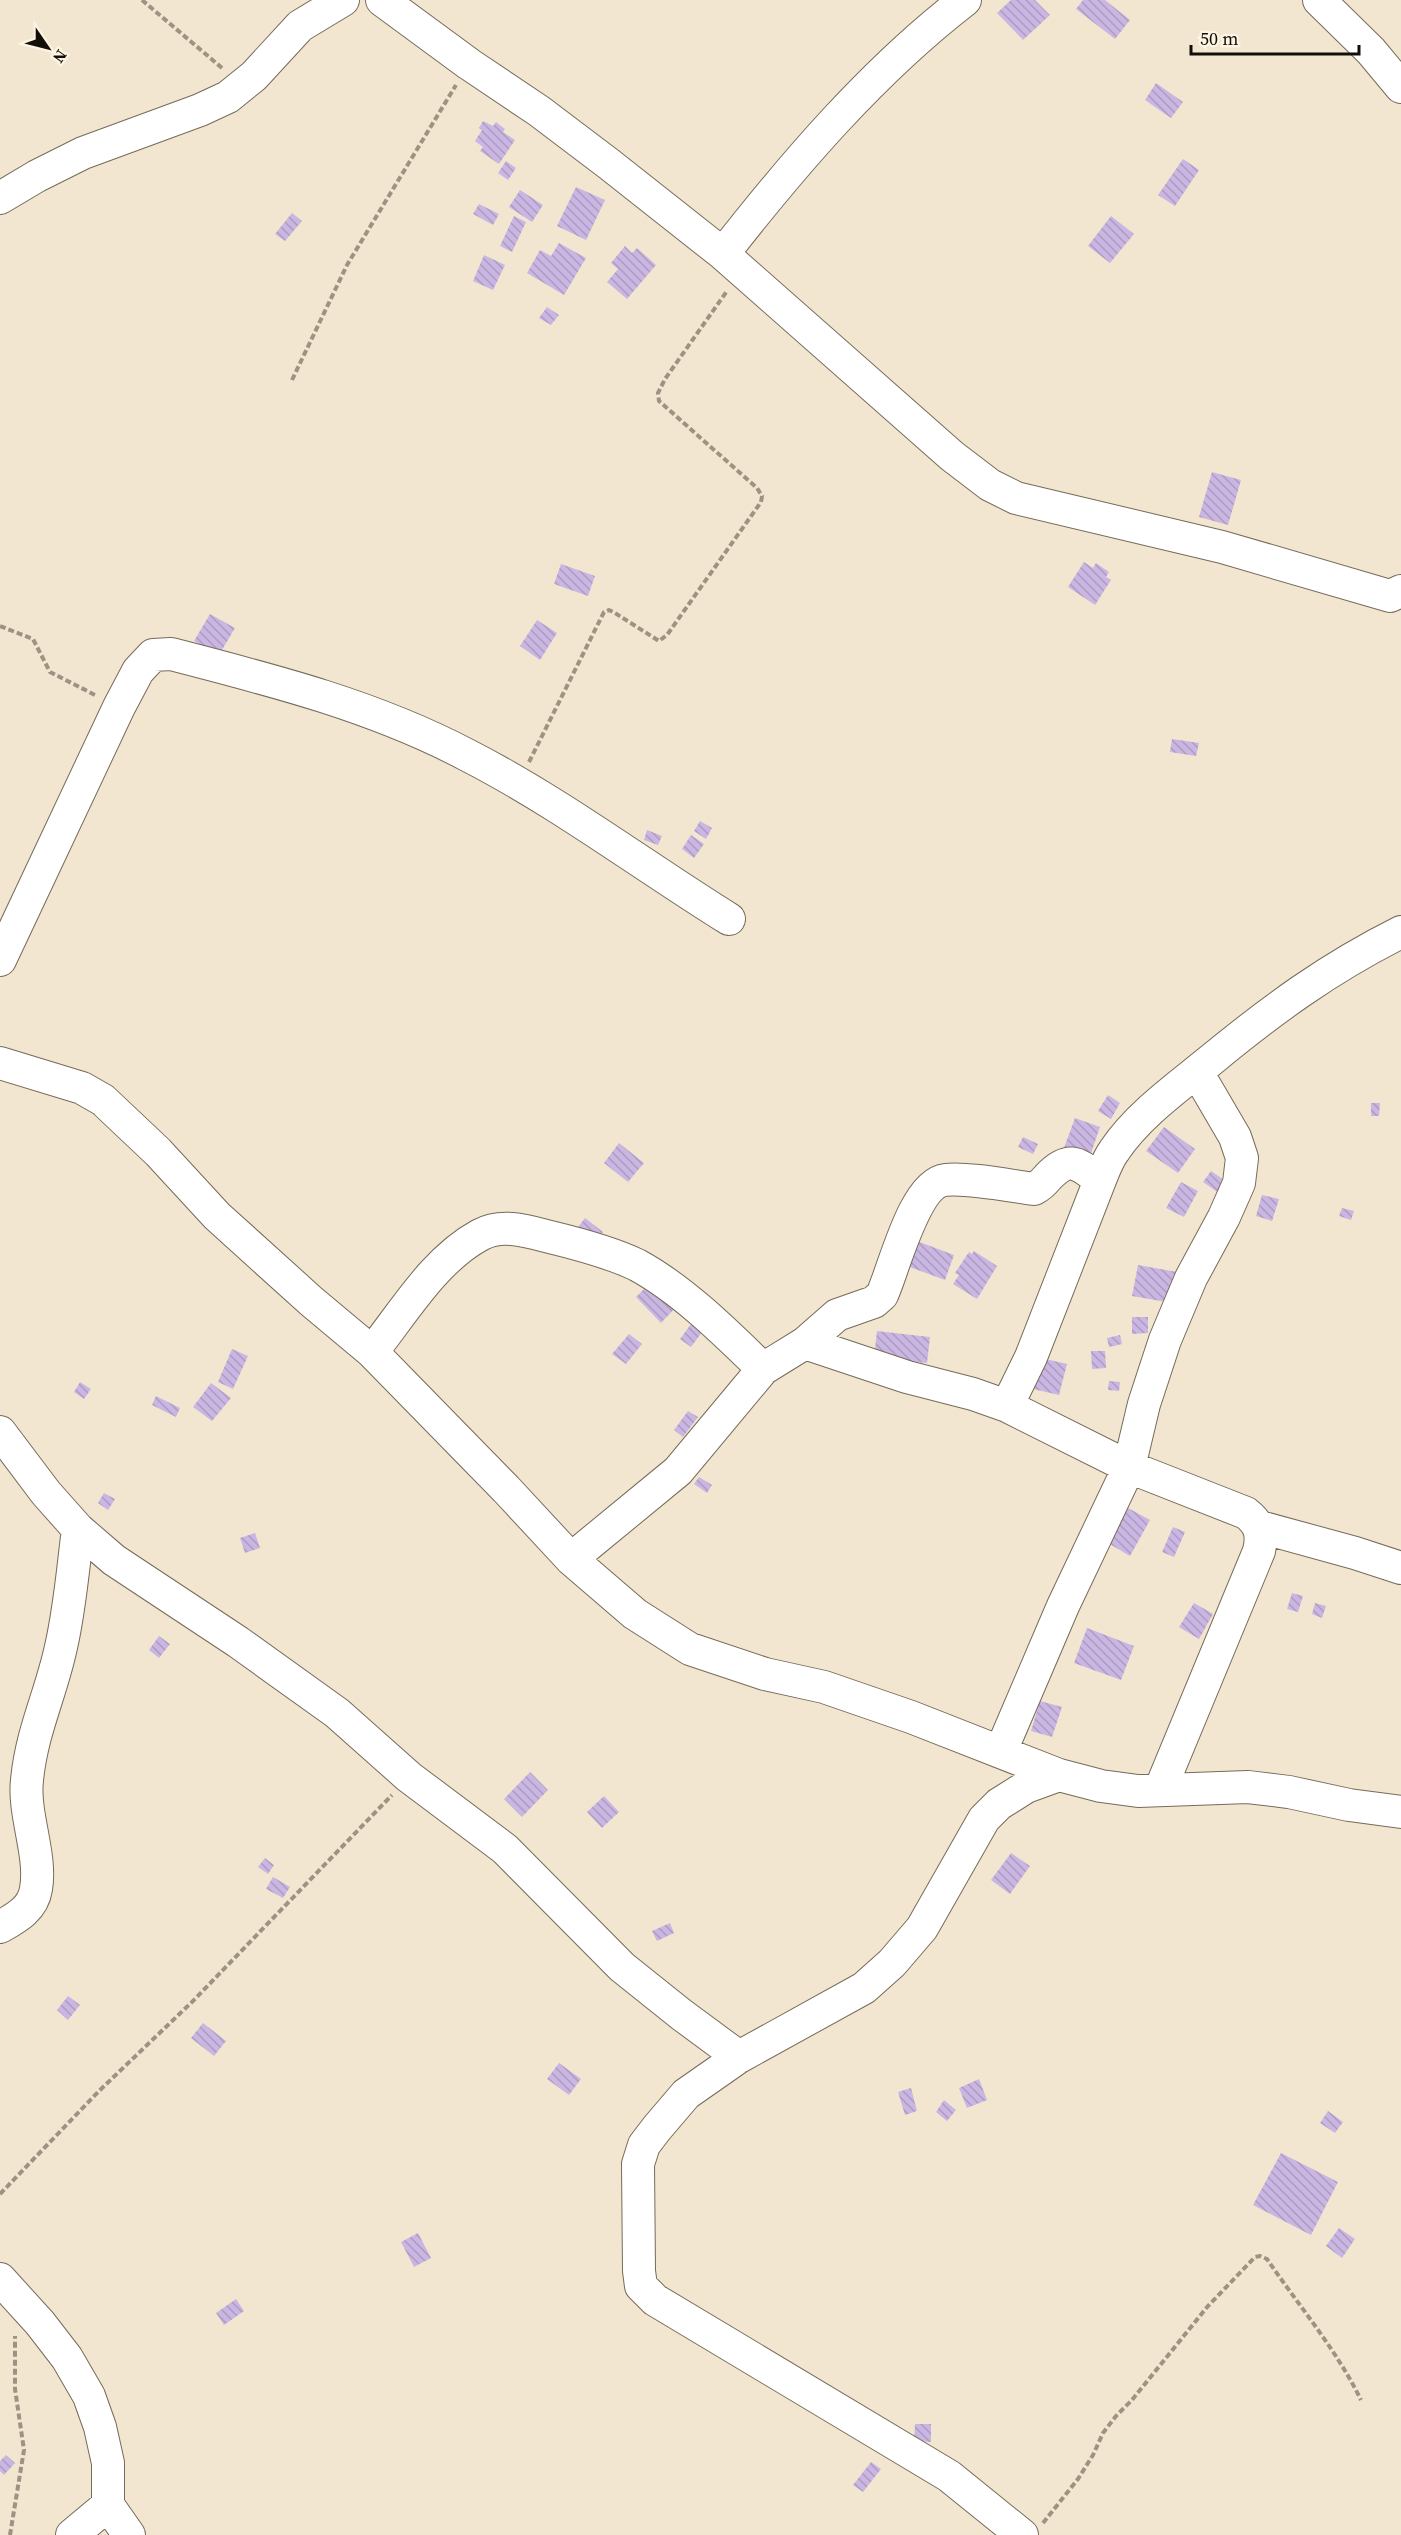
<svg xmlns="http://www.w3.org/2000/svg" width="1401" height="2535" viewBox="0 0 1401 2535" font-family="'Source Serif 4',serif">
	<defs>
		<pattern id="building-back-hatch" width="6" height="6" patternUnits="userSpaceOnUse" patternTransform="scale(1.5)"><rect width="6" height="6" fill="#cab6e2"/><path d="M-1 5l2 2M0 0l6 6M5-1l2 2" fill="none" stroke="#ad9bc0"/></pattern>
	</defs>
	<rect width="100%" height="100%" fill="#f2e6d1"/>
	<path fill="url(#building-back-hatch)" d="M 1011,0 L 1035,0 L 1050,15 L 1023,40 L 997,13 Z
		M 1083,0 L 1105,0 L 1130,20 L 1115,39 L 1076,9 Z
		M 1156,83 L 1183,102 L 1171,118 L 1145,100 Z
		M 483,121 L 493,126 L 496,122 L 505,129 L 503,132 L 515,140 L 499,164 L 480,151 L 483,147 L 475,141 L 482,130 L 479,128 Z
		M 1183,159 L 1199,170 L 1175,206 L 1158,195 Z
		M 506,161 L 516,168 L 508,180 L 498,173 Z
		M 576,187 L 605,200 L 586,240 L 557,226 Z
		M 520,190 L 543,205 L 532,222 L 509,207 Z
		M 479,204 L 499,214 L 493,225 L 473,214 Z
		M 292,213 L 302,221 L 285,241 L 275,234 Z
		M 514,216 L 526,222 L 512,252 L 500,246 Z
		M 1111,216 L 1134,234 L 1110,263 L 1088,246 Z
		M 559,243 L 586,258 L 564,295 L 527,273 L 540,250 L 551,256 Z
		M 625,246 L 632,253 L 637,248 L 656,265 L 627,299 L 607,282 L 618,269 L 611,263 Z
		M 484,255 L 505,265 L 493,290 L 473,281 Z
		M 547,307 L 559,315 L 551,325 L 539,318 Z
		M 1212,472 L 1241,480 L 1228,525 L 1199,517 Z
		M 1084,562 L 1093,568 L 1096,563 L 1109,572 L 1106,577 L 1111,580 L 1095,605 L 1068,587 Z
		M 561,564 L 595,576 L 588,596 L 554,584 Z
		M 210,614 L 235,628 L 219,655 L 194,641 Z
		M 537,620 L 557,633 L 540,660 L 520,646 Z
		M 1172,739 L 1199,743 L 1196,756 L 1170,752 Z
		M 700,821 L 712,828 L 706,839 L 694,831 Z
		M 647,830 L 662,836 L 658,845 L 644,840 Z
		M 691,835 L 704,844 L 694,858 L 682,849 Z
		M 1108,1095 L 1120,1103 L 1111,1119 L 1098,1111 Z
		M 1371,1103 L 1380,1103 L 1379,1116 L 1371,1116 Z
		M 1075,1118 L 1100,1127 L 1090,1156 L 1064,1148 Z
		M 1164,1127 L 1195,1149 L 1178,1173 L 1146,1151 Z
		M 1023,1137 L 1038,1144 L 1033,1154 L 1018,1147 Z
		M 619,1143 L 644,1163 L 628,1182 L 604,1163 Z
		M 1211,1171 L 1227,1182 L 1219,1193 L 1203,1182 Z
		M 1181,1182 L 1198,1191 L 1184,1217 L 1166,1208 Z
		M 1262,1195 L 1279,1199 L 1272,1221 L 1256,1216 Z
		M 1342,1208 L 1354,1211 L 1351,1220 L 1339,1216 Z
		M 585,1218 L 603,1232 L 592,1247 L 573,1234 Z
		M 917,1241 L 954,1255 L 945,1280 L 907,1266 Z
		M 974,1251 L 997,1266 L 977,1299 L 953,1284 L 959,1275 L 955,1273 L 969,1252 L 972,1254 Z
		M 1138,1265 L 1177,1272 L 1172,1303 L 1132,1296 Z
		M 653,1280 L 678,1305 L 661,1323 L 636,1297 Z
		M 1132,1317 L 1148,1317 L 1148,1333 L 1132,1334 Z
		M 694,1320 L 705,1328 L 691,1347 L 680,1339 Z
		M 877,1331 L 930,1337 L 927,1363 L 874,1358 Z
		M 629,1334 L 642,1344 L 626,1364 L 612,1354 Z
		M 1120,1335 L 1122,1344 L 1109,1347 L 1107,1338 Z
		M 232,1349 L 248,1356 L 233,1389 L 218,1382 Z
		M 1091,1351 L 1105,1351 L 1106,1368 L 1092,1369 Z
		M 1041,1358 L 1067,1364 L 1059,1395 L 1033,1389 Z
		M 1109,1381 L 1120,1382 L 1119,1391 L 1108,1390 Z
		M 80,1382 L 91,1389 L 84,1399 L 74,1392 Z
		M 211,1383 L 231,1398 L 212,1421 L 193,1407 Z
		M 156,1396 L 180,1408 L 176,1417 L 152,1405 Z
		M 688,1411 L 698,1417 L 683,1437 L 674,1430 Z
		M 699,1477 L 712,1485 L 707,1493 L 694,1484 Z
		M 104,1493 L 115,1499 L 108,1510 L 98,1503 Z
		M 1128,1508 L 1150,1520 L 1130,1556 L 1108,1543 Z
		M 1173,1527 L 1185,1532 L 1174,1557 L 1162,1552 Z
		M 255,1533 L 260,1548 L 245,1553 L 240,1538 Z
		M 1292,1593 L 1303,1596 L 1298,1612 L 1287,1609 Z
		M 1194,1603 L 1213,1614 L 1199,1639 L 1179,1627 Z
		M 1315,1603 L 1326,1606 L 1322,1618 L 1312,1614 Z
		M 1087,1628 L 1134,1646 L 1121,1680 L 1074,1663 Z
		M 159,1636 L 170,1644 L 159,1658 L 149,1650 Z
		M 1040,1701 L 1062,1707 L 1052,1737 L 1031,1731 Z
		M 530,1772 L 548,1790 L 522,1817 L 504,1799 Z
		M 604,1796 L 619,1812 L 602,1828 L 587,1812 Z
		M 1011,1853 L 1030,1866 L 1010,1894 L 991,1880 Z
		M 265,1858 L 274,1865 L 268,1874 L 258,1867 Z
		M 273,1877 L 290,1887 L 283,1898 L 266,1889 Z
		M 670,1923 L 674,1933 L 657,1941 L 652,1931 Z
		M 68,1996 L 80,2005 L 68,2020 L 57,2010 Z
		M 203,2023 L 226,2041 L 214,2056 L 191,2038 Z
		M 559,2063 L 581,2079 L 569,2095 L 547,2079 Z
		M 979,2079 L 987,2100 L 967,2108 L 959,2088 Z
		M 911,2088 L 917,2111 L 905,2115 L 898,2092 Z
		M 944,2100 L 956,2110 L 947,2121 L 936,2112 Z
		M 1328,2111 L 1343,2122 L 1335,2133 L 1320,2123 Z
		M 1281,2153 L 1338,2182 L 1311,2235 L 1253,2205 Z
		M 1339,2228 L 1355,2239 L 1342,2258 L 1326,2246 Z
		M 418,2233 L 431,2258 L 414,2267 L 401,2242 Z
		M 236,2299 L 244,2311 L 224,2325 L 216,2313 Z
		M 915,2424 L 931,2424 L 931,2442 L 914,2441 Z
		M 6,2455 L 15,2463 L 4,2475 L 0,2471 L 0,2461 Z
		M 871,2462 L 881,2469 L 863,2492 L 853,2485 Z"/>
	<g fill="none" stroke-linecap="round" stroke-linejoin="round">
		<defs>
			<path id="minor" d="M 382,0 L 469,64 L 539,111 L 609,164 L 723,254 L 952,456 L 990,485 L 1016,498 L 1222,547 L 1390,596 L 1401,591
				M 1319,0 L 1371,51 L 1401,87
				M 0,198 L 37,176 L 83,153 L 200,110 L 228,97 L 254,76 L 300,26 L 343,0
				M 723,254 C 794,163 873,71 965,0
				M 0,960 L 119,707 L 138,671 L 153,655 L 171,654 C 272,680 374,706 467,755 C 559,802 642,865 729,919
				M 0,1063 L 82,1088 L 103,1100 L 158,1152 L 217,1216 L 311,1301 L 372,1352 L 506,1489 L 571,1559 L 635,1614 L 690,1649 L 765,1674 L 824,1687 L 911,1717 L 1059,1775 L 1101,1786 L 1138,1791 L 1248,1787 L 1289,1792 L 1349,1805 L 1401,1812
				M 805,1343 L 907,1377 L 973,1394 L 1007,1406 L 1129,1467 L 1246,1513 C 1260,1524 1263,1534 1259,1551 L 1160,1790
				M 372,1352 C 404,1312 434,1260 480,1235 C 502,1223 527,1231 550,1237 C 579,1244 610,1252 637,1265 C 683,1290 726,1333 763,1369
				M 1007,1406 L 1031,1357 L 1100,1180 C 1104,1170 1108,1159 1114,1151 C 1138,1115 1178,1087 1211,1060 C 1273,1009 1329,968 1401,932
				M 0,1432 L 46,1493 L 78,1529 L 114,1560 L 238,1642 L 337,1713 L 409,1777 L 505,1849 L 622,1967 L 682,2015 L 739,2057
				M 1260,1527 L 1355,1553 L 1401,1568
				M 571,1559 L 678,1471 L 763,1369 L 805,1343 L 837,1315 L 874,1302 L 882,1295 C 894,1269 914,1184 945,1180 C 965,1177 1012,1186 1034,1189 C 1040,1186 1044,1182 1048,1177 C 1070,1154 1078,1164 1100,1180
				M 1001,1751 L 1063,1606 L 1129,1467 L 1144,1404 L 1165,1340 L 1191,1278 L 1224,1217 L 1239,1183 L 1242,1158 L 1235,1137 L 1197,1072
				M 0,1927 C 16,1918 33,1909 36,1889 C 42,1855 23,1814 27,1780 C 32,1730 51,1694 61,1647 C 70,1608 73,1568 78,1529
				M 0,2279 L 40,2323 L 67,2358 L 89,2396 L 100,2427 L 108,2463 L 108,2505 L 129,2535
				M 72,2535 L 108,2505
				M 1022,2535 L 949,2476 L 655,2300 L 641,2286 L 639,2271 L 638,2164 L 644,2145 L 657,2128 L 686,2094 L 739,2057 L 864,1988 L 892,1963 L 922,1928 L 984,1819 L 999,1804 L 1026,1787 L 1059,1775"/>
		</defs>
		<use href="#minor" stroke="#766b59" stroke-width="34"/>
		<path stroke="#9c9383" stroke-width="4" stroke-dasharray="6 3" stroke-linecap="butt" d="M 142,0 L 222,68
			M 292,380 L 347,265 L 456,85
			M 0,626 L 33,639 L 50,672 L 97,696
			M 529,762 L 604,612 L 609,610 L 615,613 L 659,641 L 667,635 L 761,502 L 762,496 L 757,488 L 659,401 L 658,393 L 665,379 L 727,291
			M 0,2194 L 99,2091 L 193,2001 L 392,1795
			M 1043,2523 L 1078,2479 L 1093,2455 L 1103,2433 L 1116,2416 L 1132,2400 L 1208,2306 L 1255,2257 L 1260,2256 L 1267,2259 C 1299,2306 1336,2349 1361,2400
			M 10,2535 L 24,2450 L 15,2389 L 15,2336"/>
		<use href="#minor" stroke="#fff" stroke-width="32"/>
	</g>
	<g transform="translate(48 48) rotate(125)" stroke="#fdf4e3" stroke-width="4.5" paint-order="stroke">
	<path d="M0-4.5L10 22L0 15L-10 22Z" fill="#130f08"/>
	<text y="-9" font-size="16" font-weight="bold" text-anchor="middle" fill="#130f08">N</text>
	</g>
	<path d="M1191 45v9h168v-9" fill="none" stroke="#130f08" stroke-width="3"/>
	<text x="1200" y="45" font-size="18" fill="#130f08" stroke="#fdf4e3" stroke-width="4.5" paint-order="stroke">50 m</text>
</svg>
